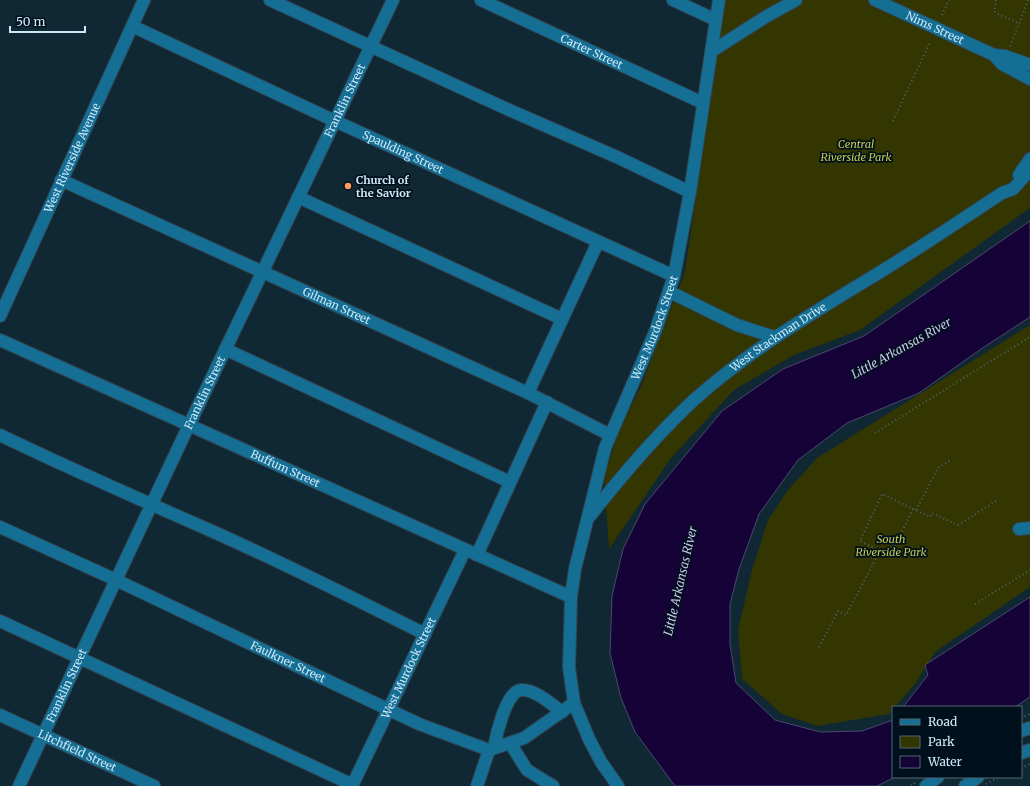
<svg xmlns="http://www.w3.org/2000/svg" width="1030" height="786" viewBox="0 0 1030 786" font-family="Merriweather,serif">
	<rect width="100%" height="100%" fill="#0f2834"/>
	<path fill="#333601" d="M 725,0 L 1030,0 L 1030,208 L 860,330 L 794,355 L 734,390 L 671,458 L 609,549 L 604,478 L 617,436 L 641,386 L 685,272 Z
		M 1030,325 L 1030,587 L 935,652 L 915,684 L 895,707 L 893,707 L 889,714 L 817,726 L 782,714 L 742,679 L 738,630 L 752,570 L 768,520 L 787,491 L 817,458 Z"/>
	<path fill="#150236" stroke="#4c4771" d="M 1030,221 L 1030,317 L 981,349 L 919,393 L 847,423 L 798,460 L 759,514 L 739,569 L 730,604 L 730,644 L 736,683 L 775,720 L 820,732 L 862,731 L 893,720 L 893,777 L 895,777 L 877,786 L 675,786 L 635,732 L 621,698 L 610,653 L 612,596 L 623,549 L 645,504 L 722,411 L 783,369 L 864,336 Z
		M 1030,597 L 1030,697 L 1015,707 L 903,707 L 928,675 L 925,665 Z"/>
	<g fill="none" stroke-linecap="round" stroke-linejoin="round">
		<defs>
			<g id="minor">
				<path d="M 270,0 L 507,109 L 619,158 L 690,192"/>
				<path id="s1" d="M 481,0 L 703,103"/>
				<path d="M 673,0 L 716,20"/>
				<path id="s2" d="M 875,0 L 994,55 L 1005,56 L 1030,65"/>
				<path id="s3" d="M 132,26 L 335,121 L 674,276"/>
				<path d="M 712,51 L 767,16 L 796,0"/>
				<path d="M 994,55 L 1002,64 L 1030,79"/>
				<path d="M 1019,175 L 1030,159"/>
				<path id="s4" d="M 61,180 L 528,393 L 610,435"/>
				<path d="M 298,197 L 562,319"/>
				<path d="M 670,292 L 737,325 L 774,337"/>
				<path id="s5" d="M 0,316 L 144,0"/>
				<path id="s6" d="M 0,340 L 571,597"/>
				<path d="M 225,349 L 510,482"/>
				<path d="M 528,393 L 598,242"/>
				<path d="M 0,435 C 68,468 137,498 207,529 C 280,561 353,598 425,634"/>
				<path id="s7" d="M 590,516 C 623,474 656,435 695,399 C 750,350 814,312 877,274 C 919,248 960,221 1002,193 L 1013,189 L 1030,170"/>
				<path id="s8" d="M 0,527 L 116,580 L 419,724 L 489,750 L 524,738 L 574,703"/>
				<path d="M 1019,529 L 1030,528"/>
				<path d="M 477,555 L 547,402"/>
				<path d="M 0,621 L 353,785"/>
				<path id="s9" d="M 0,715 L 154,786"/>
				<path d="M 1021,731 L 1030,728"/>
				<path d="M 510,743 L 527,770 L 553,786"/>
				<path d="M 494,748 C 496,736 506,691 521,690 C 535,689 551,704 562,712"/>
				<path d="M 1021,753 L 1030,750"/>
				<path id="s10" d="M 19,786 L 189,425 L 393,0"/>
				<path id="s11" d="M 352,786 L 465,550"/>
				<path d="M 477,786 L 489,750"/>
				<path id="s12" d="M 618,786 L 601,762 L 589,739 L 574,703 L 569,667 L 571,597 L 575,569 L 605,448 L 655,332 L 674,276 L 690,192 L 719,0"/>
				<path d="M 926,786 L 938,777"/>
				<path d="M 965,786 L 978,777"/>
			</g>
		</defs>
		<use href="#minor" stroke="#314451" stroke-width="14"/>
		<path stroke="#4b6573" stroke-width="2" stroke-dasharray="1 3" stroke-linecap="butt" d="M 996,0 L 994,11 C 1001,17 1011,18 1019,24 L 1028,0
			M 942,15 L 949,0
			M 1010,46 L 1019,24
			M 893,121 L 930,42
			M 875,433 L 1030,337
			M 913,509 L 890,556 L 860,541 L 882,494 L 930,517 L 932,513 L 958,525 L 996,501
			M 916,510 L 938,468 L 952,459
			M 975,604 L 1030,570
			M 819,647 L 838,611 L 846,615 L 880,551
			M 1021,718 L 1030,714
			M 1021,768 L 1030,764
			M 986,784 L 1000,777
			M 911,786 L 916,782"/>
		<use href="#minor" stroke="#156e93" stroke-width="12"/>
	</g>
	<circle fill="#ff9b5a" stroke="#00101c" stroke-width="1.5" cx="348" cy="186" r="4"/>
	<g text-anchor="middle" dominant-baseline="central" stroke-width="3.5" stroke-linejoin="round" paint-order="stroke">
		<g font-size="11" fill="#cce9fa" stroke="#00101c">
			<text stroke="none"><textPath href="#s2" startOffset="66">Nims Street</textPath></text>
			<text stroke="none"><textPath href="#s1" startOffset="122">Carter Street</textPath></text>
			<text stroke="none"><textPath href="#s10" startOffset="759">Franklin Street</textPath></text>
			<text stroke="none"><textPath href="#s3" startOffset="299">Spaulding Street</textPath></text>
			<text stroke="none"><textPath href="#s5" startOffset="174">West Riverside Avenue</textPath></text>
			<text stroke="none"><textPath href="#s4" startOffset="303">Gilman Street</textPath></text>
			<text stroke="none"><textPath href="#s12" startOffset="484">West Murdock Street</textPath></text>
			<text stroke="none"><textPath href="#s7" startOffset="261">West Stackman Drive</textPath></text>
			<text stroke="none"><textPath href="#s10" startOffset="435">Franklin Street</textPath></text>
			<text stroke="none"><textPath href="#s6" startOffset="313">Buffum Street</textPath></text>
			<text stroke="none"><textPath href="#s8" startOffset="318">Faulkner Street</textPath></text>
			<text stroke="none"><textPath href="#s11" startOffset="131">West Murdock Street</textPath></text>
			<text stroke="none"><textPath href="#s10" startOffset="111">Franklin Street</textPath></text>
			<text stroke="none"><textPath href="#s9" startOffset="85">Litchfield Street</textPath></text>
		</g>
		<g font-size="11" font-style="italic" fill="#c4cb4d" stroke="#00101c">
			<text x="856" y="144">Central<tspan x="856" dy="13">Riverside Park</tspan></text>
			<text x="891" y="539">South<tspan x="891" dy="13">Riverside Park</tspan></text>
		</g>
		<g font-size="11" font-weight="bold" fill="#cce9fa" stroke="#00101c" text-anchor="start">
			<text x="356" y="180">Church of<tspan x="356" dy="13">the Savior</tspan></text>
		</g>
		<g font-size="12" font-style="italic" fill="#cbc5ef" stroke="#00101c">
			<text transform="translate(901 348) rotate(-29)">Little Arkansas River</text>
			<text transform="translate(680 581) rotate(-77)">Little Arkansas River</text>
		</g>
	</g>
	<rect x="892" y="706" width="130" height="72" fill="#00101c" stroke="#526775"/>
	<rect x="900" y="719" width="20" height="6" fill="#156e93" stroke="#526775"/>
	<text x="928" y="726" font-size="12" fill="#cce9fa">Road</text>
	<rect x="900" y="736" width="20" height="12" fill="#333601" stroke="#526775"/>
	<text x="928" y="746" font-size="12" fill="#cce9fa">Park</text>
	<rect x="900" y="756" width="20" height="12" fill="#150236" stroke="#526775"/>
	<text x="928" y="766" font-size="12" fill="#cce9fa">Water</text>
	<path d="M10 26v6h75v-6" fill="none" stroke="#cce9fa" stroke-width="2"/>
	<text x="16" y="26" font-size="12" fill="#cce9fa" stroke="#00101c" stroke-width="3" paint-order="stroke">50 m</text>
</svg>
